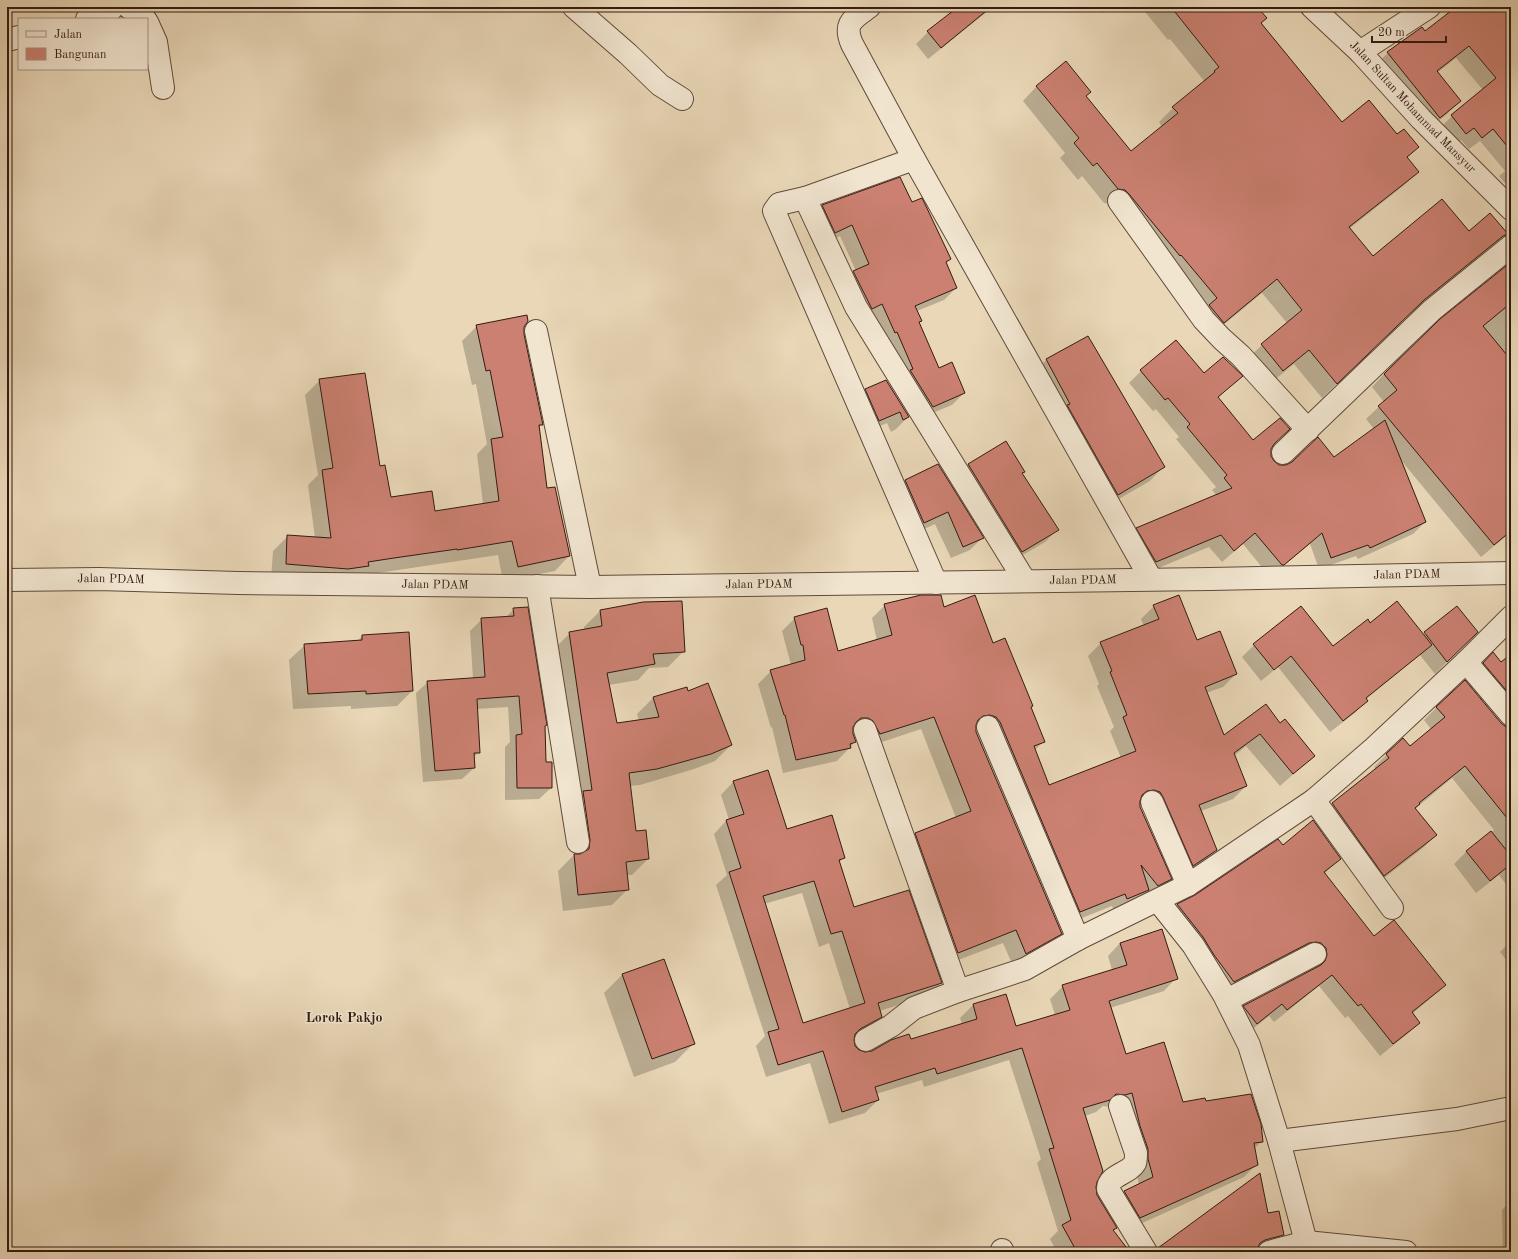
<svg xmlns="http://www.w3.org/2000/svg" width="1518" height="1259" viewBox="0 0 1518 1259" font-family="'Old Standard TT',serif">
	<rect width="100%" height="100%" fill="#e9d7b7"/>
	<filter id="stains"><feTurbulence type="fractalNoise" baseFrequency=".005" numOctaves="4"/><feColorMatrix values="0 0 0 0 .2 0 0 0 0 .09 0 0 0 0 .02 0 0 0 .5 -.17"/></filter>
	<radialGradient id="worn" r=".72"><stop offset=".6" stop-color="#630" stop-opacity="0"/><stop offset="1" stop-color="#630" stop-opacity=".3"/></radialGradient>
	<path fill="#0003" fill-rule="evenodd" d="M 957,7 L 993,7 L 928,59 L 916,44 L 928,32 L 958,8 Z
		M 1099,7 L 1111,7 L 1103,13 Z
		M 1141,7 L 1256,7 L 1260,24 L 1342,123 L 1397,136 L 1418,147 L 1407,158 L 1418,172 L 1403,186 L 1349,229 L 1372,258 L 1468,232 L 1506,234 L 1492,249 L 1487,251 L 1408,315 L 1322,398 L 1294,364 L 1268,385 L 1247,359 L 1262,345 L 1287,323 L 1262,293 L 1209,337 L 1110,204 L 1104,203 L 1082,176 L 1078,180 L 1060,158 L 1065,153 L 1023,101 L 1037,86 L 1085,96 L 1131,152 L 1162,127 L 1159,122 L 1173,108 L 1205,82 L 1170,39 L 1168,40 Z
		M 1460,7 L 1511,7 L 1511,190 L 1499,176 L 1505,171 L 1480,141 L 1469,149 L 1461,140 L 1453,146 L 1440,128 L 1452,116 L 1483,90 L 1456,58 L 1437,73 L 1459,101 L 1447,114 L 1427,130 L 1375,65 L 1388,53 L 1425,32 Z
		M 911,204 L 950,259 L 945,264 L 956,288 L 944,300 L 917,311 L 921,321 L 919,323 L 939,369 L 964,393 L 952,405 L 920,418 L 842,284 L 856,271 L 840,236 L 823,244 L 811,218 L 823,206 Z
		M 1511,263 L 1511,532 L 1481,557 L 1400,459 L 1425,522 L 1413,534 L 1358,559 L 1356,556 L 1319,569 L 1310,544 L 1270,577 L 1243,544 L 1222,562 L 1209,547 L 1144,574 L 1125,540 L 1137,529 L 1217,496 L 1212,490 L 1216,487 L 1176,439 L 1179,437 L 1156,409 L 1153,411 L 1129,383 L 1141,371 L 1241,376 L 1218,398 L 1253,441 L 1273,445 L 1270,449 L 1270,457 L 1273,462 L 1279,466 L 1286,466 L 1334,458 L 1374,429 L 1366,419 L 1384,402 L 1372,387 L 1384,374 Z
		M 477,326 L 523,326 L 523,334 L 542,424 L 538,428 L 546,490 L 569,556 L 555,571 L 503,581 L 498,555 L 358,576 L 271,579 L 273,551 L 288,536 L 315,538 L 308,485 L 318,475 L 305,395 L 320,380 L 379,467 L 390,498 L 434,512 L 483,504 L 477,454 L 487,444 L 476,384 L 472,385 L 462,341 Z
		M 1087,338 L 1164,466 L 1150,481 L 1103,508 L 1032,375 L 1046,360 Z
		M 886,381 L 908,417 L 896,429 L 891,432 L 887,423 L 867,432 L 854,402 L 866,390 Z
		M 1005,442 L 1024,472 L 1021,474 L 1057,530 L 1045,542 L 1009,563 L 956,477 L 968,465 Z
		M 938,466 L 982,538 L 970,550 L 951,558 L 935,524 L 911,535 L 893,493 L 905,480 Z
		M 643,603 L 684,651 L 668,667 L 649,668 L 638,680 L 609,685 L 616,724 L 639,721 L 637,714 L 653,698 L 686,688 L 687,692 L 731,745 L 715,761 L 694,769 L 640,785 L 629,786 L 635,832 L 648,859 L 632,875 L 626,875 L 628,889 L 612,905 L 563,911 L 558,871 L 574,855 L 567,808 L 554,649 L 570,633 L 584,630 L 584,627 L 600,611 Z
		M 885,605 L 944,608 L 993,644 L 1030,708 L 1044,741 L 1035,750 L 1048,786 L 1121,758 L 1110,731 L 1114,727 L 1097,686 L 1099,684 L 1088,656 L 1101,643 L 1144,626 L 1141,619 L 1154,606 L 1236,674 L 1223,687 L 1206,693 L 1224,737 L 1280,725 L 1314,756 L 1280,786 L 1246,746 L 1234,756 L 1246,786 L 1233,799 L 1201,811 L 1216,850 L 1203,863 L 1180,878 L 1147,805 L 1139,803 L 1139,807 L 1171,879 L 1158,892 L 1114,911 L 1112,906 L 1067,924 L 983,730 L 975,728 L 976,732 L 1061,933 L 1048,946 L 1013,966 L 1003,943 L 945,965 L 903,847 L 916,834 L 956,818 L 921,729 L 867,747 L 860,734 L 852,731 L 855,742 L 837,761 L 783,773 L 772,727 L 771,728 L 758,684 L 771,671 L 791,665 L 782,631 L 795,618 L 837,652 L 877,641 L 872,618 Z
		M 1457,607 L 1464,645 L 1435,674 L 1420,655 L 1366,699 L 1367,700 L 1355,713 L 1330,732 L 1278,667 L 1261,681 L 1242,657 L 1254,645 L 1333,648 L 1370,624 L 1423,635 Z
		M 514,609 L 544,726 L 545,763 L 551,788 L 539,799 L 505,800 L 505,747 L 510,742 L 508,707 L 477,709 L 479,752 L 473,758 L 474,768 L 462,779 L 423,782 L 416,693 L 428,682 L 473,679 L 470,631 L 482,619 L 505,618 Z
		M 362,636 L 412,691 L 397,706 L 351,709 L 351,706 L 293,709 L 289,660 L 305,645 L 357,642 Z
		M 1493,654 L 1501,663 L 1511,656 L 1511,891 L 1499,875 L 1476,893 L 1454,864 L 1466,852 L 1494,830 L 1452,778 L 1415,809 L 1436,835 L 1423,848 L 1371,888 L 1320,817 L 1332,804 L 1376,769 L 1374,767 L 1387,754 L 1409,747 L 1431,729 L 1424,720 L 1437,707 L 1501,724 L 1506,728 L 1511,728 L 1508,720 L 1471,676 Z
		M 733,782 L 786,830 L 844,857 L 839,863 L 853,908 L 941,983 L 928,996 L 879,1011 L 881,1017 L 868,1029 L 853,1038 L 854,1046 L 859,1051 L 865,1053 L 962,1024 L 960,1018 L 973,1005 L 1006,995 L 1016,1027 L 1055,1015 L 1050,999 L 1063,986 L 1112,970 L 1108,956 L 1120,943 L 1176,978 L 1164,991 L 1110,1008 L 1125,1055 L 1182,1103 L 1205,1102 L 1262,1141 L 1254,1149 L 1257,1164 L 1244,1177 L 1127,1230 L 1111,1204 L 1124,1191 L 1139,1185 L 1136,1172 L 1111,1107 L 1103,1106 L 1096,1112 L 1085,1116 L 1096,1182 L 1096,1195 L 1116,1228 L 1112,1231 L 1128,1252 L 1057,1252 L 1050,1239 L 1058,1231 L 1037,1163 L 1041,1159 L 1009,1060 L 924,1087 L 922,1080 L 876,1094 L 878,1100 L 865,1113 L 829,1124 L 810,1063 L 766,1077 L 756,1046 L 765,1036 L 716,885 L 727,875 L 714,834 L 726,821 L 729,820 L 721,795 ZM 802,893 L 819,947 L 829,943 L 850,1009 L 803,1024 L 764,904 Z
		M 1283,846 L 1340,859 L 1324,874 L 1374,937 L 1445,985 L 1432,997 L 1412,1014 L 1419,1023 L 1406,1035 L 1380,1056 L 1348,1016 L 1345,1018 L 1319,986 L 1274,1022 L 1269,1016 L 1244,1036 L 1231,1019 L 1244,1006 L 1315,969 L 1314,961 L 1221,994 L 1165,918 L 1177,905 Z
		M 1511,941 L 1511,966 L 1500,952 Z
		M 664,960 L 693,1044 L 675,1062 L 634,1077 L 604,993 L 622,975 Z
		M 1511,1200 L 1511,1252 L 1503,1252 L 1502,1210 Z
		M 1268,1214 L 1283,1235 L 1270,1248 L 1256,1252 L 1157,1252 L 1163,1246 Z"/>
	<path fill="#cb8071" stroke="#331b11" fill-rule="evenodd" d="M 958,7 L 991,7 L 941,48 L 927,31 Z
		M 1171,7 L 1257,7 L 1267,18 L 1261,23 L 1342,122 L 1369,100 L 1397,134 L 1404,129 L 1419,147 L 1407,157 L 1419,172 L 1349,227 L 1373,256 L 1442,199 L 1469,231 L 1490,213 L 1508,234 L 1503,236 L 1424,300 L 1337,384 L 1309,350 L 1283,371 L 1261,344 L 1302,310 L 1277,279 L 1224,323 L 1209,305 L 1217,298 L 1181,255 L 1180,256 L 1129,194 L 1125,190 L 1118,189 L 1097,163 L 1093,166 L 1074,143 L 1079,138 L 1036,86 L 1066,61 L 1091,92 L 1086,96 L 1131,151 L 1178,113 L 1172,107 L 1215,72 L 1214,71 L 1219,67 Z
		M 1456,7 L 1511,7 L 1511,151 L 1493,129 L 1482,138 L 1474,128 L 1466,134 L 1451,115 L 1496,78 L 1469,46 L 1437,71 L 1461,101 L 1440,118 L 1387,52 L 1422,27 L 1425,31 Z
		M 900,177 L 912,202 L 922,198 L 924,202 L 951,259 L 946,262 L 957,288 L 915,306 L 922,321 L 919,322 L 939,368 L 952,362 L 965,393 L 933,407 L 910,370 L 913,369 L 897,332 L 895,333 L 882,304 L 872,309 L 853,271 L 869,264 L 852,225 L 835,233 L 822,205 Z
		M 1511,262 L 1511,303 L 1483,326 L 1511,360 L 1511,531 L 1494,545 L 1378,406 L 1397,390 L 1384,374 L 1440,319 Z
		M 527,315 L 528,321 L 524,327 L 524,334 L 543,425 L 539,425 L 547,488 L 555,487 L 570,556 L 518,567 L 512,541 L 457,550 L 457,549 L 394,558 L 368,562 L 369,566 L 348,569 L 286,564 L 287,535 L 331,538 L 322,470 L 333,468 L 319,379 L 365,373 L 380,466 L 385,465 L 391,497 L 432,491 L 435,511 L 499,501 L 491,439 L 503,437 L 490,370 L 486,371 L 476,325 Z
		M 1088,336 L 1165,467 L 1118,495 L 1067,405 L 1070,404 L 1046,359 Z
		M 1176,340 L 1204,373 L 1223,357 L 1243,376 L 1218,397 L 1253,440 L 1280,418 L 1290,429 L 1274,444 L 1271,449 L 1271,456 L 1274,461 L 1279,465 L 1286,465 L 1292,462 L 1318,437 L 1334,457 L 1385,420 L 1426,522 L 1370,548 L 1368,545 L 1331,558 L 1322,533 L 1284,565 L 1282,565 L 1255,533 L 1234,551 L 1221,535 L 1156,562 L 1136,528 L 1232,488 L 1224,478 L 1227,475 L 1187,427 L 1190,424 L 1168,398 L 1165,400 L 1140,370 Z
		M 886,380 L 909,417 L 903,420 L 900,412 L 879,421 L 865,389 Z
		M 1006,441 L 1025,472 L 1022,473 L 1059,530 L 1022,552 L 968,464 Z
		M 938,464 L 984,538 L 963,547 L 948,512 L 924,523 L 905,480 Z
		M 921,595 L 941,595 L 944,607 L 975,595 L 993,643 L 1005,638 L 1033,706 L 1031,707 L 1045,742 L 1034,746 L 1049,785 L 1136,751 L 1123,717 L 1127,715 L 1110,672 L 1112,671 L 1100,642 L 1159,619 L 1153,605 L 1179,595 L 1197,640 L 1220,631 L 1237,674 L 1205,687 L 1224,735 L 1266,704 L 1280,723 L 1285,719 L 1315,756 L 1293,774 L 1260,734 L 1234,753 L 1247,786 L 1199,805 L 1217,850 L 1193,866 L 1163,797 L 1160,792 L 1154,790 L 1147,791 L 1142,795 L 1140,801 L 1140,807 L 1172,879 L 1158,886 L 1141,865 L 1149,890 L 1127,899 L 1125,894 L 1080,912 L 1000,722 L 996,717 L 990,715 L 983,716 L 978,720 L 976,725 L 976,732 L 1062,934 L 1026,954 L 1016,930 L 958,953 L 915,833 L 971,811 L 934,717 L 880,734 L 873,721 L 868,718 L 861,718 L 856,722 L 853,727 L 853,734 L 856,742 L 850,744 L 851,748 L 796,760 L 785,715 L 784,715 L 770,670 L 805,660 L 803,645 L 801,645 L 794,617 L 827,608 L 838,651 L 892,635 L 884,604 Z
		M 682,601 L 685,652 L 653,654 L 655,664 L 607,673 L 617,723 L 659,717 L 653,697 L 687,687 L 688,691 L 708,683 L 732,745 L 711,754 L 657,769 L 629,773 L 636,831 L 646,830 L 649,859 L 626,862 L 629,890 L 578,895 L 574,854 L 580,854 L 589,849 L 590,840 L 583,791 L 592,790 L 569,632 L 602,626 L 600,610 L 643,602 Z
		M 1397,601 L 1432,645 L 1366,698 L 1368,701 L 1343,721 L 1291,656 L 1274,670 L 1253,644 L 1301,606 L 1333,646 L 1368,619 L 1370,623 Z
		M 1457,606 L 1478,632 L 1447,662 L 1424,632 Z
		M 528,607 L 547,725 L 545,726 L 546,762 L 552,762 L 552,788 L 517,788 L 516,735 L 522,734 L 519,696 L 477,699 L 480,753 L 474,753 L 475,768 L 435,771 L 427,681 L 485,677 L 481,618 L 514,616 L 513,608 Z
		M 409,632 L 413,691 L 366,694 L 366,691 L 308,694 L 304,644 L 362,640 L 362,635 Z
		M 1493,652 L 1501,662 L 1511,654 L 1511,696 L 1483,663 Z
		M 1465,680 L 1501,723 L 1506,727 L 1511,727 L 1511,823 L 1465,766 L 1419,803 L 1420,804 L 1415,808 L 1437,835 L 1384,876 L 1332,803 L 1389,758 L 1386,754 L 1403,738 L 1410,746 L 1445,717 L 1436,707 Z
		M 768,770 L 787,829 L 832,815 L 845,858 L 839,860 L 854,907 L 909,890 L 942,983 L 878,1003 L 882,1017 L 860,1029 L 855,1034 L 854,1040 L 855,1046 L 859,1050 L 865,1052 L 872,1051 L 891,1040 L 909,1034 L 911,1039 L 977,1019 L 973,1004 L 1006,994 L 1016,1026 L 1070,1010 L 1062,985 L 1127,965 L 1120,943 L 1162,929 L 1178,979 L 1109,1001 L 1126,1054 L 1164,1042 L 1183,1102 L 1205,1098 L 1206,1101 L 1251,1094 L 1261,1124 L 1263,1142 L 1254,1143 L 1258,1165 L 1140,1218 L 1124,1191 L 1153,1177 L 1148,1159 L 1148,1149 L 1140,1126 L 1132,1093 L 1125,1095 L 1116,1094 L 1110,1100 L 1083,1108 L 1103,1171 L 1097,1182 L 1096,1187 L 1097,1195 L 1117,1228 L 1113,1230 L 1130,1252 L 1077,1252 L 1062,1225 L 1071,1220 L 1049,1149 L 1054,1148 L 1022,1048 L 937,1074 L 935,1068 L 875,1087 L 879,1100 L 842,1112 L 823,1051 L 778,1065 L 768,1032 L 779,1029 L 729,872 L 741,868 L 726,820 L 744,814 L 733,781 ZM 814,881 L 831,934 L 842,931 L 865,1003 L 803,1023 L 763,896 Z
		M 1313,820 L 1341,859 L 1324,872 L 1374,936 L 1394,920 L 1446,985 L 1412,1012 L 1420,1023 L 1393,1044 L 1361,1004 L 1358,1006 L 1332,975 L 1287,1010 L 1282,1004 L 1257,1024 L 1243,1006 L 1321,965 L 1325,961 L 1327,955 L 1326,948 L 1321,943 L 1316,942 L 1309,943 L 1234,982 L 1214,955 L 1203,937 L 1177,904 L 1195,895 L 1278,839 L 1283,845 Z
		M 1491,831 L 1511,856 L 1511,864 L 1490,881 L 1466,851 Z
		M 664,959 L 695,1044 L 652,1059 L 622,974 Z
		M 1260,1173 L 1268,1213 L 1279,1211 L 1284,1235 L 1265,1240 L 1260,1243 L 1257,1250 L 1248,1252 L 1158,1252 L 1158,1248 Z"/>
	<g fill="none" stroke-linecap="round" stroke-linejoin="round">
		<defs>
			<g id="minor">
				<path d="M 128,7 L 141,13 L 145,19"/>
				<path d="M 574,7 L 628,54 L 660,85 L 682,99"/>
				<path d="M 869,7 C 853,19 843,23 852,44 L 914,159 L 805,198 L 856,307 L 1025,581"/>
				<path id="s1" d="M 1312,7 L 1360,52 L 1421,119 L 1511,209"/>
				<path d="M 87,19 L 108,13 L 113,7"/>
				<path d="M 147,22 L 156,42 L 163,88"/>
				<path d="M 7,40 L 19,37"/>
				<path d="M 1360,52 L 1429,7"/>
				<path d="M 914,159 L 1151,579"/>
				<path d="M 805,198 L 779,204 L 774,211 L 936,583"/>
				<path d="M 1119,201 L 1204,320 L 1222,339 L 1241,356 L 1308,430"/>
				<path d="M 536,331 L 590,587"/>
				<path d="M 1283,453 L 1432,310 L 1511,246"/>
				<path id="s2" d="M 7,580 L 99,579 L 238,583 L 590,587 L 1210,579 L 1511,573"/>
				<path d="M 537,586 L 578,842"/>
				<path d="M 1466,662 L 1511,715"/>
				<path d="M 988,727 L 1078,939"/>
				<path d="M 865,730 L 958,991"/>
				<path d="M 1314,800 L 1392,908"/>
				<path d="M 1152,802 L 1188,885"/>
				<path d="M 1158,901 L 1193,945 L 1224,995 L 1249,1045 L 1279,1141 L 1306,1242 L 1306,1252"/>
				<path d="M 1227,1000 L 1315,954"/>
				<path d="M 866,1040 L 891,1026 L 914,1008 L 958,991 L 1025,969 L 1078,939 L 1188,885 L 1314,800 L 1374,748 L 1466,662 L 1511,617"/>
				<path d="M 1120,1106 L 1136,1153 C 1136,1156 1136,1160 1135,1163 C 1129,1174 1108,1175 1108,1189 L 1146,1252"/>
				<path d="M 1279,1141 L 1457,1119 L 1511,1108"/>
				<path d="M 1002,1250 L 1003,1252"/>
				<path d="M 1269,1252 L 1306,1242 L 1406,1252"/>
			</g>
		</defs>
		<use href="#minor" stroke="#604a3a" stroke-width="24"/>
		<use href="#minor" stroke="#f1e5d0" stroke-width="22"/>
	</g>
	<g text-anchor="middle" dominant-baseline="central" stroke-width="3" stroke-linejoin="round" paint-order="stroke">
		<g font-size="12" fill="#331b11" stroke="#f1e5d0">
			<text stroke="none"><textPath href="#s1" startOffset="142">Jalan Sultan Mohammad Mansyur</textPath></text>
			<text stroke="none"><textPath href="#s2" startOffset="1400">Jalan PDAM</textPath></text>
			<text stroke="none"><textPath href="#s2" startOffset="104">Jalan PDAM</textPath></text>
			<text stroke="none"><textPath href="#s2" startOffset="1076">Jalan PDAM</textPath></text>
			<text stroke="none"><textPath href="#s2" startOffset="428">Jalan PDAM</textPath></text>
			<text stroke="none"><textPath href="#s2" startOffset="752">Jalan PDAM</textPath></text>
		</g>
		<g font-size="14" font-weight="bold" fill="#331b11" stroke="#f1e5d0">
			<text x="344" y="1018">Lorok Pakjo</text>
		</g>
	</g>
	<rect width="1518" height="1259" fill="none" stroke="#e9d7b7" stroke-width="24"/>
	<rect x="8" y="8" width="1502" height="1243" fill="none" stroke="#331b11" stroke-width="2"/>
	<rect x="12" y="12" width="1494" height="1235" fill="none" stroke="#331b11"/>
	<rect x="18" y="18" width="130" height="52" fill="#f1e5d0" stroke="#a59484"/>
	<rect x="26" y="31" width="20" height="6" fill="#f1e5d0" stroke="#a59484"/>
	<text x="54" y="38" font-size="12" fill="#331b11">Jalan</text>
	<rect x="26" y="48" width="20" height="12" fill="#cb8071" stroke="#a59484"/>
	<text x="54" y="58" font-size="12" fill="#331b11">Bangunan</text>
	<path d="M1372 36v6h74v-6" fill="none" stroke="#331b11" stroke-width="2"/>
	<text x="1378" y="36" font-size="12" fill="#331b11" stroke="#f1e5d0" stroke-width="3" paint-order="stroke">20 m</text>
	<rect width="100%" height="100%" filter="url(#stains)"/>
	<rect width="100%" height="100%" fill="url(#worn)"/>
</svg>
